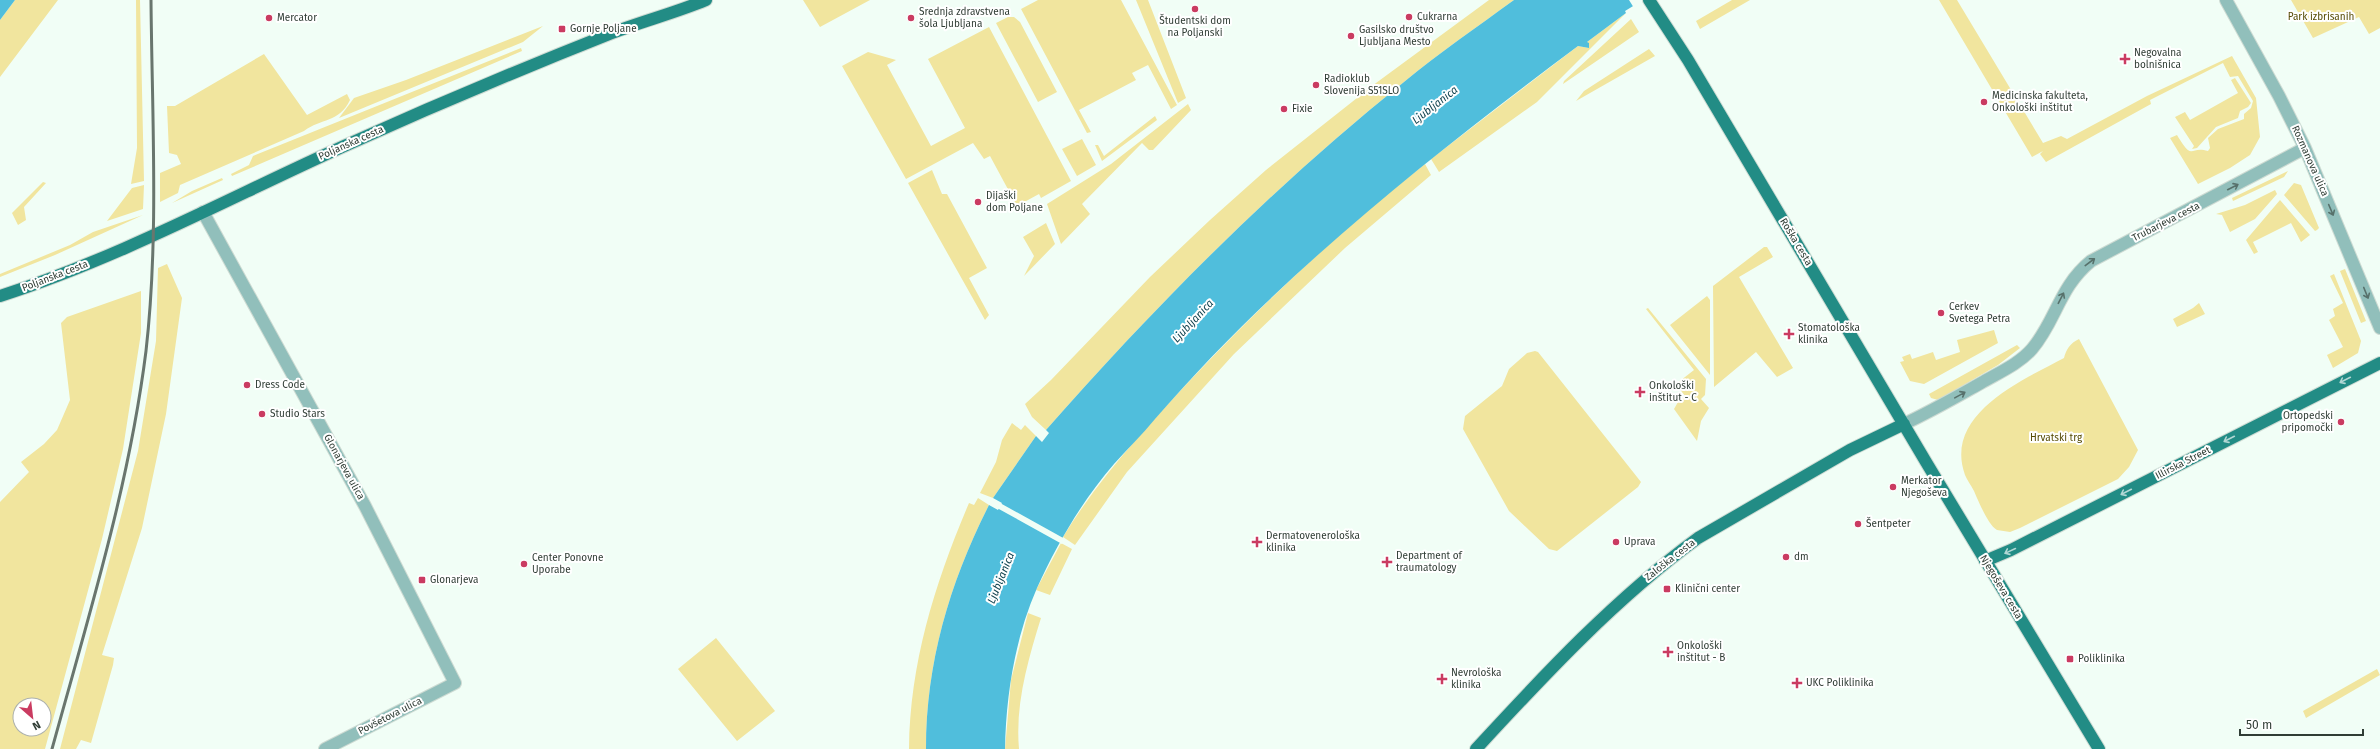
<svg xmlns="http://www.w3.org/2000/svg" width="2380" height="749" viewBox="0 0 2380 749" font-family="'Fira Sans',sans-serif">
	<rect width="100%" height="100%" fill="#f1fef6"/>
	<path fill="#f1e59e" fill-rule="evenodd" d="M 15,0 L 58,0 L 0,77 L 0,20 Z
		M 136,0 L 140,0 L 144,181 L 131,184 L 137,148 Z
		M 803,0 L 870,0 L 820,27 Z
		M 1038,0 L 1121,0 L 1177,105 L 1171,109 L 1148,65 L 1132,73 L 1136,80 L 1079,110 L 1091,132 L 1087,133 L 1021,9 Z
		M 1136,0 L 1148,0 L 1186,98 L 1178,103 Z
		M 1489,0 L 1514,0 C 1477,27 1439,53 1404,82 C 1274,186 1156,305 1046,430 L 1032,417 L 1025,404 L 1051,380 L 1150,277 L 1210,220 L 1266,170 L 1376,83 Z
		M 1732,0 L 1750,0 L 1700,29 L 1696,21 Z
		M 1939,0 L 1957,0 L 2043,143 L 2061,136 L 2067,139 L 2147,96 L 2232,56 L 2256,98 L 2260,137 L 2250,155 L 2230,168 L 2198,184 L 2170,138 L 2177,135 C 2194,163 2189,145 2208,151 L 2210,148 L 2208,138 L 2218,129 L 2244,119 L 2244,114 L 2251,108 L 2253,101 L 2238,76 L 2230,77 L 2223,63 L 2150,100 L 2151,104 L 2046,162 L 2040,154 L 2043,151 L 2032,157 Z
		M 2291,0 L 2380,0 L 2380,28 L 2369,34 L 2359,17 L 2313,38 Z
		M 1626,13 L 1537,102 L 1439,172 L 1431,159 L 1578,46 L 1589,48 L 1587,42 Z
		M 1008,17 L 1014,17 L 1020,22 L 1057,92 L 1038,102 L 996,23 Z
		M 1631,19 L 1639,32 L 1563,84 L 1564,81 Z
		M 543,26 L 523,42 L 339,118 L 354,98 L 406,80 Z
		M 989,27 L 1071,181 L 1041,198 L 1039,194 L 1017,206 L 990,156 L 984,159 L 973,143 L 906,179 L 842,66 L 868,52 L 896,60 L 887,65 L 931,146 L 965,128 L 928,59 Z
		M 521,48 L 522,51 L 232,176 L 231,174 L 249,165 L 253,156 Z
		M 1649,49 L 1655,56 L 1576,101 L 1584,91 Z
		M 264,54 L 307,115 L 347,94 L 350,100 C 339,123 321,118 304,131 L 180,185 L 178,193 L 160,202 L 160,173 L 181,164 L 177,155 L 169,153 L 167,106 L 175,106 Z
		M 2235,78 L 2251,103 L 2248,107 L 2240,111 L 2238,118 L 2216,127 L 2197,148 L 2192,149 L 2194,146 L 2175,117 L 2185,112 L 2190,120 L 2238,93 L 2231,80 Z
		M 1188,104 L 1191,110 L 1153,150 L 1149,150 L 1142,143 L 1082,204 L 1090,214 L 1061,244 L 1047,204 L 1111,164 Z
		M 1155,116 L 1157,120 L 1102,161 L 1095,145 L 1098,145 L 1104,156 Z
		M 1082,139 L 1096,165 L 1077,176 L 1062,149 Z
		M 1425,164 L 1431,175 L 1345,248 L 1234,354 L 1127,472 L 1075,545 L 1063,537 C 1101,475 1150,423 1199,371 C 1270,297 1344,227 1425,164 Z
		M 932,170 L 942,194 L 947,194 L 987,268 L 969,278 L 989,315 L 985,320 L 908,183 Z
		M 2288,171 L 2284,177 L 2233,201 L 2232,198 Z
		M 222,178 L 223,180 L 172,203 L 192,191 Z
		M 43,182 L 46,183 L 24,207 L 26,220 L 18,225 L 12,213 Z
		M 2294,183 L 2301,185 L 2319,228 L 2317,230 L 2315,231 L 2284,195 Z
		M 144,185 L 143,209 L 107,221 L 132,188 Z
		M 2275,190 L 2277,194 L 2255,219 L 2230,232 L 2222,215 L 2216,214 L 2245,205 Z
		M 2280,200 L 2310,235 L 2301,242 L 2291,223 L 2253,242 L 2258,252 L 2254,254 L 2246,240 Z
		M 143,215 L 55,255 L 0,277 L 0,274 L 70,245 L 93,232 Z
		M 1046,223 L 1055,244 L 1024,276 L 1034,256 L 1023,237 Z
		M 1764,247 L 1767,247 L 1773,257 L 1739,277 L 1793,368 L 1777,377 L 1756,352 L 1714,387 L 1713,286 Z
		M 167,264 L 182,298 L 166,414 L 142,528 L 102,655 L 114,658 L 113,665 L 91,743 L 81,740 L 76,749 L 60,749 L 138,451 L 156,341 L 158,268 Z
		M 2345,269 L 2366,321 L 2361,323 L 2340,271 Z
		M 2334,274 L 2361,341 L 2358,353 L 2333,368 L 2327,355 L 2343,347 L 2329,320 L 2335,316 L 2333,309 L 2343,303 L 2330,276 Z
		M 141,291 L 141,333 L 123,449 L 102,539 L 45,749 L 0,749 L 0,502 L 29,472 L 21,462 L 44,444 L 57,430 L 70,400 L 61,323 L 67,317 ZM 20,705 L 44,705 L 44,729 L 20,729 Z
		M 1707,296 L 1710,300 L 1710,375 L 1670,325 Z
		M 2199,303 L 2205,314 L 2177,327 L 2173,319 L 2193,308 Z
		M 1648,308 L 1706,379 L 1705,395 L 1701,399 L 1709,408 L 1701,421 L 1697,441 L 1674,409 L 1678,402 L 1685,396 L 1676,384 L 1694,370 L 1646,309 Z
		M 1994,330 L 1998,343 L 1924,384 L 1910,381 L 1900,362 L 1904,361 L 1902,357 L 1910,354 L 1912,359 L 1933,352 L 1936,360 L 1960,352 L 1957,340 Z
		M 2079,339 L 2138,450 L 2129,467 L 2118,479 L 2020,528 L 2010,532 L 1997,530 C 1988,525 1978,500 1974,491 C 1971,485 1967,480 1965,475 C 1943,414 2023,380 2064,358 C 2066,350 2070,343 2079,339 Z
		M 2017,345 L 2020,348 L 1998,365 L 1938,400 L 1931,398 L 1929,394 Z
		M 1535,351 L 1538,352 L 1641,482 L 1638,487 L 1557,551 L 1549,549 L 1509,511 L 1463,429 L 1465,416 L 1502,386 L 1509,369 L 1527,353 Z
		M 1012,423 L 1021,430 L 1025,425 L 1036,436 L 993,498 L 980,493 L 996,462 L 1002,440 Z
		M 978,498 L 989,505 C 950,582 926,662 926,749 L 909,749 C 910,662 935,583 969,503 L 974,505 Z
		M 1061,543 L 1072,549 L 1050,595 L 1036,590 Z
		M 1028,613 L 1041,618 C 1028,660 1015,704 1019,749 L 1005,749 L 1011,680 Z
		M 716,638 L 775,711 L 737,741 L 678,669 Z
		M 2377,669 L 2380,675 L 2306,718 L 2303,711 Z"/>
	<path fill="#50bedc" d="M 0,0 L 15,0 L 0,20 Z
		M 1514,0 L 1643,0 L 1625,11 L 1626,13 L 1587,42 L 1589,43 L 1589,48 L 1578,46 C 1427,159 1279,276 1155,419 C 1142,435 1127,449 1114,464 C 1082,501 1057,544 1037,588 C 1015,638 1006,695 1005,749 L 926,749 C 926,662 950,582 989,505 L 998,510 L 1002,503 L 993,498 L 1036,436 L 1042,442 L 1049,433 L 1046,430 C 1156,305 1274,186 1404,82 C 1439,53 1477,27 1514,0 Z"/>
	<path fill="#f1fef6" d="M 1629,0 L 1645,0 L 1634,8 Z
		M 991,498 L 1065,539 L 1062,544 L 988,503 L 997,507 L 999,504 Z"/>
	<g fill="none" stroke-linecap="round" stroke-linejoin="round">
		<defs>
			<path id="minor" d="M 2226,0 L 2279,96 L 2305,148 L 2380,328
				M 203,212 L 365,506 L 455,683 L 325,749
				M 1904,424 C 1930,412 1956,397 1981,383 C 1998,373 2019,364 2032,349 C 2056,321 2059,287 2091,261 L 2305,148"/>
			<path id="major" d="M 1649,0 L 1688,60 L 1926,462 L 2099,749
				M 0,296 C 119,258 229,198 342,147 C 431,107 521,69 612,33 C 643,21 675,13 706,0
				M 1985,561 L 2011,550 L 2380,363
				M 1476,749 C 1545,674 1616,598 1698,538 L 1850,450 L 1904,424"/>
		</defs>
		<use href="#minor" stroke="#cedbd3" stroke-width="14"/>
		<use href="#major" stroke="#cedbd3" stroke-width="14"/>
		<use href="#minor" stroke="#91bfbb" stroke-width="12"/>
		<use href="#major" stroke="#228c85" stroke-width="12"/>
		<path stroke="#69766e" stroke-width="3" d="M 52,749 C 88,618 129,487 146,351 C 159,237 152,116 151,0"/>
	</g>
	<defs><path id="oneway-shaft" d="M-6 0H5M1.5-3L5.5 0L1.5 3" fill="none" stroke-width="1.6" stroke-linecap="round" stroke-linejoin="round"/></defs>
	<g stroke="#57716b">
		<use href="#oneway-shaft" transform="translate(2233 187) rotate(-27)"/>
		<use href="#oneway-shaft" transform="translate(2331 210) rotate(67)"/>
		<use href="#oneway-shaft" transform="translate(2090 262) rotate(-37)"/>
		<use href="#oneway-shaft" transform="translate(2366 293) rotate(68)"/>
		<use href="#oneway-shaft" transform="translate(2061 298) rotate(-63)"/>
		<use href="#oneway-shaft" transform="translate(1960 395) rotate(-29)"/>
	</g>
	<g stroke="#b2d7d4">
		<use href="#oneway-shaft" transform="translate(2345 380) rotate(153)"/>
		<use href="#oneway-shaft" transform="translate(2229 439) rotate(153)"/>
		<use href="#oneway-shaft" transform="translate(2126 492) rotate(153)"/>
		<use href="#oneway-shaft" transform="translate(2010 551) rotate(155)"/>
	</g>
	<g fill="#ca3b61" stroke="#fff" stroke-width="1.5">
		<circle cx="1195" cy="9" r="4"/>
		<circle cx="1409" cy="17" r="4"/>
		<circle cx="269" cy="18" r="4"/>
		<circle cx="911" cy="18" r="4"/>
		<rect x="558" y="25" width="8" height="8" rx="2"/>
		<circle cx="1351" cy="36" r="4"/>
		<path d="M2123 53h4v4h4v4h-4v4h-4v-4h-4v-4h4z"/>
		<circle cx="1316" cy="85" r="4"/>
		<circle cx="1984" cy="102" r="4"/>
		<circle cx="1284" cy="109" r="4"/>
		<circle cx="978" cy="202" r="4"/>
		<circle cx="1941" cy="313" r="4"/>
		<path d="M1787 328h4v4h4v4h-4v4h-4v-4h-4v-4h4z"/>
		<circle cx="247" cy="385" r="4"/>
		<path d="M1638 386h4v4h4v4h-4v4h-4v-4h-4v-4h4z"/>
		<circle cx="262" cy="414" r="4"/>
		<circle cx="2341" cy="422" r="4"/>
		<circle cx="1893" cy="487" r="4"/>
		<circle cx="1858" cy="524" r="4"/>
		<path d="M1255 536h4v4h4v4h-4v4h-4v-4h-4v-4h4z"/>
		<circle cx="1616" cy="542" r="4"/>
		<circle cx="1786" cy="557" r="4"/>
		<path d="M1385 556h4v4h4v4h-4v4h-4v-4h-4v-4h4z"/>
		<circle cx="524" cy="564" r="4"/>
		<rect x="418" y="576" width="8" height="8" rx="2"/>
		<rect x="1663" y="585" width="8" height="8" rx="2"/>
		<path d="M1666 646h4v4h4v4h-4v4h-4v-4h-4v-4h4z"/>
		<rect x="2066" y="655" width="8" height="8" rx="2"/>
		<path d="M1440 673h4v4h4v4h-4v4h-4v-4h-4v-4h4z"/>
		<path d="M1795 677h4v4h4v4h-4v4h-4v-4h-4v-4h4z"/>
	</g>
	<g text-anchor="middle" dominant-baseline="central" stroke-width="4" stroke-linejoin="round" paint-order="stroke">
		<g font-size="10" fill="#303d35" stroke="#fff" text-anchor="start">
			<text x="919" y="12">Srednja zdravstvena<tspan x="919" dy="12">šola Ljubljana</tspan></text>
			<text x="1417" y="17">Cukrarna</text>
			<text x="277" y="18">Mercator</text>
			<text x="1195" y="21" text-anchor="middle">Študentski dom<tspan x="1195" dy="12">na Poljanski</tspan></text>
			<text x="570" y="29">Gornje Poljane</text>
			<text x="1359" y="30">Gasilsko društvo<tspan x="1359" dy="12">Ljubljana Mesto</tspan></text>
			<text x="2134" y="53">Negovalna<tspan x="2134" dy="12">bolnišnica</tspan></text>
			<text x="1324" y="79">Radioklub<tspan x="1324" dy="12">Slovenija S51SLO</tspan></text>
			<text x="1992" y="96">Medicinska fakulteta,<tspan x="1992" dy="12">Onkološki inštitut</tspan></text>
			<text x="1292" y="109">Fixie</text>
			<text x="986" y="196">Dijaški<tspan x="986" dy="12">dom Poljane</tspan></text>
			<text x="1949" y="307">Cerkev<tspan x="1949" dy="12">Svetega Petra</tspan></text>
			<text x="1798" y="328">Stomatološka<tspan x="1798" dy="12">klinika</tspan></text>
			<text x="255" y="385">Dress Code</text>
			<text x="1649" y="386">Onkološki<tspan x="1649" dy="12">inštitut - C</tspan></text>
			<text x="270" y="414">Studio Stars</text>
			<text x="2333" y="416" text-anchor="end">Ortopedski<tspan x="2333" dy="12">pripomočki</tspan></text>
			<text x="1901" y="481">Merkator<tspan x="1901" dy="12">Njegoševa</tspan></text>
			<text x="1866" y="524">Šentpeter</text>
			<text x="1266" y="536">Dermatovenerološka<tspan x="1266" dy="12">klinika</tspan></text>
			<text x="1624" y="542">Uprava</text>
			<text x="1396" y="556">Department of<tspan x="1396" dy="12">traumatology</tspan></text>
			<text x="1794" y="557">dm</text>
			<text x="532" y="558">Center Ponovne<tspan x="532" dy="12">Uporabe</tspan></text>
			<text x="430" y="580">Glonarjeva</text>
			<text x="1675" y="589">Klinični center</text>
			<text x="1677" y="646">Onkološki<tspan x="1677" dy="12">inštitut - B</tspan></text>
			<text x="2078" y="659">Poliklinika</text>
			<text x="1451" y="673">Nevrološka<tspan x="1451" dy="12">klinika</tspan></text>
			<text x="1806" y="683">UKC Poliklinika</text>
		</g>
		<g font-size="10" fill="#554a03" stroke="#fff">
			<text x="2321" y="17">Park izbrisanih</text>
			<text x="2056" y="438">Hrvatski trg</text>
		</g>
		<g font-size="10" fill="#303d35" stroke="#fff">
			<text transform="translate(351 143) rotate(-24)">Poljanska cesta</text>
			<text transform="translate(2310 161) rotate(66)">Rozmanova ulica</text>
			<text transform="translate(2166 222) rotate(-27)">Trubarjeva cesta</text>
			<text transform="translate(1796 242) rotate(59)">Roška cesta</text>
			<text transform="translate(55 276) rotate(-21)">Poljanska cesta</text>
			<text transform="translate(2183 463) rotate(-27)">Illirska Street</text>
			<text transform="translate(344 467) rotate(61)">Glonarjeva ulica</text>
			<text transform="translate(1670 560) rotate(-38)">Zaloška cesta</text>
			<text transform="translate(2001 587) rotate(59)">Njegoševa cesta</text>
			<text transform="translate(390 716) rotate(-27)">Povšetova ulica</text>
		</g>
		<g font-size="11" font-style="italic" fill="#0a3d4a" stroke="#fff">
			<text transform="translate(1435 105) rotate(-38)">Ljubljanica</text>
			<text transform="translate(1193 321) rotate(-47)">Ljubljanica</text>
			<text transform="translate(1001 578) rotate(-68)">Ljubljanica</text>
		</g>
	</g>
	<g transform="translate(32 717) rotate(152)"><circle r="19" fill="#ffffff" stroke="#acb1ae"/>
	<path d="M0-3L7 15L0 10L-7 15Z" fill="#ca3b61"/>
	<text y="-6" font-size="11" font-weight="bold" text-anchor="middle" fill="#303d35">N</text>
	</g>
	<path d="M2240 729v6h123v-6" fill="none" stroke="#303d35" stroke-width="2"/>
	<text x="2246" y="729" font-size="12" fill="#303d35" stroke="#ffffff" stroke-width="3" paint-order="stroke">50 m</text>
</svg>
